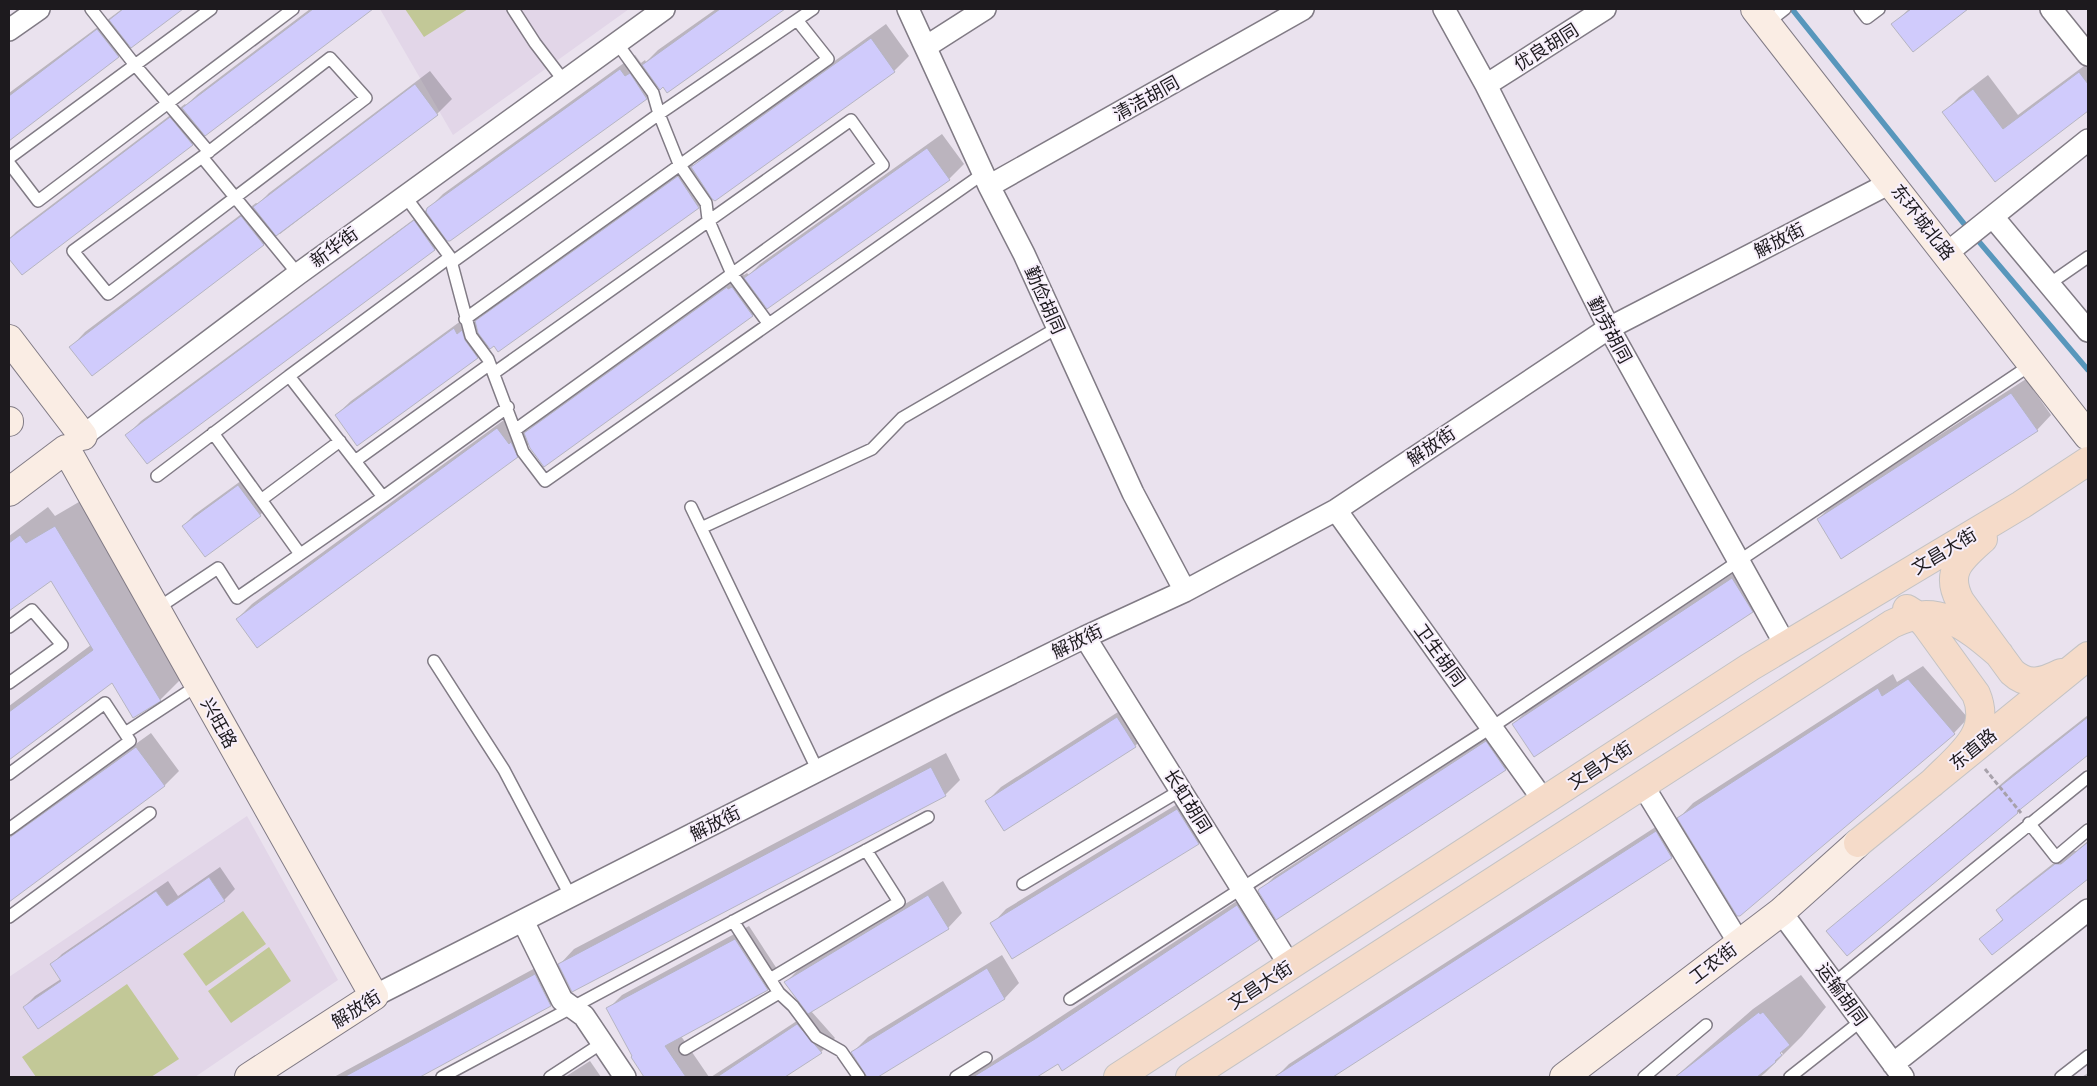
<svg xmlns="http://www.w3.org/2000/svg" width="2097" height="1086" viewBox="0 0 2097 1086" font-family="'Roboto Condensed','Noto Sans SC',sans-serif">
	<rect width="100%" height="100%" fill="#eae2ee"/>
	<path fill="#e2d6e8" d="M 380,9 L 629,9 L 453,135 Z
		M 247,816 L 338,980 L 195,1077 L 9,1077 L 9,977 Z"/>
	<path fill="#c2c897" d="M 405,9 L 468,9 L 424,37 Z
		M 243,911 L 266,944 L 206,986 L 183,954 Z
		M 269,947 L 291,981 L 231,1023 L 208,991 Z
		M 127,984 L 179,1059 L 151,1077 L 36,1077 L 22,1057 Z"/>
	<path fill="#0003" fill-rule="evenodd" d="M 122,9 L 181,9 L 131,46 L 130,44 L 118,56 L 9,139 L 9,93 Z
		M 310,9 L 370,9 L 205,134 L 204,133 L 192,144 L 22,274 L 9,257 L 9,239 L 16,232 L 185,104 L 186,105 L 198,94 Z
		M 716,9 L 783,9 L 668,92 L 663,85 L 658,86 L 646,98 L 446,237 L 435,249 L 147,462 L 127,435 L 141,421 L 429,208 L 443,194 L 635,55 L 641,63 L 645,60 L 646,62 L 658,50 Z
		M 1909,9 L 1966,9 L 1913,50 L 1893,24 Z
		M 886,24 L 909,56 L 894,71 L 715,199 L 711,195 L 698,207 L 494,344 L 489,345 L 477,357 L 336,415 L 351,401 L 469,315 L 477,317 L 478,320 L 491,307 L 692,163 L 694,166 L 707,153 Z
		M 2088,63 L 2088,110 L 1995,180 L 1944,112 L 1959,97 L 1988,75 L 2018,115 Z
		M 430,71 L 452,99 L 437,114 L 280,234 L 275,232 L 264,244 L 92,374 L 71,347 L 85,332 L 256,203 L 258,204 L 269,193 Z
		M 942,134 L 964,164 L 949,179 L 764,303 L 753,315 L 544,466 L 529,444 L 517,456 L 237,619 L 252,604 L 512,414 L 524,430 L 526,429 L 527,431 L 540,419 L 742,273 L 744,275 L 747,273 L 749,275 L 760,264 Z
		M 2026,379 L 2051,415 L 2037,430 L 1818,519 L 1833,504 Z
		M 249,475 L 271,504 L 260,515 L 183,526 L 194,515 Z
		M 84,499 L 188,672 L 160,700 L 113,681 L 9,758 L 9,706 L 91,645 L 51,579 L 9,609 L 9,536 L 48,507 L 55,516 Z
		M 1747,564 L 1766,596 L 1752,611 L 1513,724 L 1528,710 Z
		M 1923,666 L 1968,718 L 1954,733 L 1679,818 L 1693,803 L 1893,674 L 1897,682 Z
		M 1132,703 L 1150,731 L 1135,746 L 1005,829 L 987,801 L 1001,787 Z
		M 2088,715 L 2088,753 L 2017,812 L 1828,931 L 2013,774 Z
		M 1501,728 L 1520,755 L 1505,769 L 1260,891 L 1274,877 Z
		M 151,733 L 179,771 L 165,785 L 9,900 L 9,835 Z
		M 946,753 L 960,780 L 945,795 L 573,991 L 560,964 L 574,949 Z
		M 1192,795 L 1213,829 L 1199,843 L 1013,958 L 992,924 L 1006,909 Z
		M 1671,817 L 1686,842 L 1672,857 L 1331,1077 L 1276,1077 L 1289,1064 Z
		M 2088,841 L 2088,877 L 1992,954 L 1981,939 L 2004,918 L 1998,910 L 2011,897 L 2069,851 L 2076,851 Z
		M 220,867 L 235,889 L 224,900 L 38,1027 L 24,1007 L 35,996 L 61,979 L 51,965 L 62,954 L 168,881 L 178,896 Z
		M 943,881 L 962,913 L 948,928 L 811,1011 L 835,1038 L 821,1052 L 782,1077 L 711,1077 L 809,1013 L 786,982 L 801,967 Z
		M 1252,891 L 1273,924 L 1258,939 L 1035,1077 L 969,1077 Z
		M 749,926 L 781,975 L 767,989 L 681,1036 L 709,1077 L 646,1077 L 633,1058 L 608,1009 L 622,995 Z
		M 1002,955 L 1019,983 L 1005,998 L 875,1077 L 869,1077 L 853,1052 L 868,1037 Z
		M 550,960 L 565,991 L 551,1005 L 418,1077 L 334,1077 Z
		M 1801,975 L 1826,1007 L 1802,1036 L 1765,1073 L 1760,1077 L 1675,1077 L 1753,1009 ZM 1777,1047 L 1783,1054 L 1781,1056 L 1775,1049 Z
		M 590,1061 L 601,1077 L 565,1077 Z
		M 2088,1073 L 2088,1077 L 2082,1077 Z"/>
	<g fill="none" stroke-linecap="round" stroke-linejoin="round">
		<path stroke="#5897bc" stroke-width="5.5" d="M 1792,9 L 1969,230
			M 1975,237 L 2088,370"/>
	</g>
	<path fill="#d0cbfc" stroke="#b6b5c2" d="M 123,9 L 183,9 L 131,48 L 109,20 Z
		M 313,9 L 373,9 L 205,136 L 182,108 Z
		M 720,9 L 785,9 L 667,93 L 663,87 L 660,90 L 642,65 Z
		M 1911,9 L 1968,9 L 1913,52 L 1891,24 Z
		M 97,29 L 119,57 L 9,141 L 9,96 Z
		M 871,38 L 895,72 L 715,201 L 712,199 L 691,167 Z
		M 620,69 L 625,76 L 630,73 L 647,99 L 450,241 L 447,241 L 426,212 L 427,208 Z
		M 2079,72 L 2088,84 L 2088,111 L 1995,182 L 1942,112 L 1973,89 L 2003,129 Z
		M 415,84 L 438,115 L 276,236 L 253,207 Z
		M 170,117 L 193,145 L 22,275 L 9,259 L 9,239 Z
		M 927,148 L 950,180 L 767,309 L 744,278 Z
		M 678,176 L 699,208 L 498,352 L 494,346 L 490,349 L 478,333 L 475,321 Z
		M 241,216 L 264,245 L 92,376 L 69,347 Z
		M 414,220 L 435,250 L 147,464 L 125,435 Z
		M 727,287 L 728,289 L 732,287 L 753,316 L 544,467 L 530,448 L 524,433 Z
		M 454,328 L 457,334 L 462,330 L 465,340 L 478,358 L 357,446 L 335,415 Z
		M 2011,393 L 2038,431 L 1841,559 L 1817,519 Z
		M 497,428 L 509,444 L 511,442 L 518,457 L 257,648 L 236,619 Z
		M 238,485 L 261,516 L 205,557 L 182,526 Z
		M 55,526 L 161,701 L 133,718 L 112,683 L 9,760 L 9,712 L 93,650 L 51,581 L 9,611 L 9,543 L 20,535 L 26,543 Z
		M 1732,578 L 1753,612 L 1534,757 L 1512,724 Z
		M 1908,679 L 1955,734 L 1740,916 L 1737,916 L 1677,818 L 1878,688 L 1882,696 Z
		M 1117,717 L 1136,747 L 1004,831 L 985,801 Z
		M 2088,717 L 2088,755 L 2017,812 L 2018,813 L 1847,956 L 1826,931 L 1997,789 Z
		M 1486,741 L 1506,770 L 1276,920 L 1258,891 L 1259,889 Z
		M 136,747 L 165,786 L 9,902 L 9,838 Z
		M 931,767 L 946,796 L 572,992 L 558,964 Z
		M 1177,809 L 1199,844 L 1012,959 L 990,923 Z
		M 1656,831 L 1672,858 L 1333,1077 L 1274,1077 Z
		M 2088,842 L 2088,879 L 1992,955 L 1979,939 L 2003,920 L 1996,910 L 2055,864 L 2061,864 Z
		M 209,877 L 225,901 L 38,1029 L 23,1007 L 61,981 L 50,964 L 156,891 L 167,906 Z
		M 928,895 L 949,929 L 808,1014 L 784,982 Z
		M 1237,905 L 1259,940 L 1062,1071 L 1058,1064 L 1037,1077 L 973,1077 L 1035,1039 Z
		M 735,939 L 768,990 L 665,1046 L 686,1077 L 644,1077 L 631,1057 L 632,1056 L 606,1008 Z
		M 987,968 L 1005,999 L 878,1077 L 867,1077 L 851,1052 Z
		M 535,974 L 551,1006 L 420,1077 L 344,1077 Z
		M 1759,1012 L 1760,1014 L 1763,1012 L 1790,1045 L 1780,1053 L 1782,1055 L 1775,1061 L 1776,1062 L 1757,1077 L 1675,1077 Z
		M 797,1024 L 822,1053 L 785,1077 L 717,1077 Z"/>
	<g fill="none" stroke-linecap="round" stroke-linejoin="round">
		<defs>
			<path id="lane" d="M 91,9 L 135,65 L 209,152
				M 513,9 L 535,43 L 564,81
				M 1860,9 L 1867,18 L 1879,9
				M 1767,23 L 1785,9
				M 617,43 L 653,93 L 659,114 L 679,164 L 706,203 L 708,219 L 732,274 L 768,323
				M 330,58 L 366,98 L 108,294 L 73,251 L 202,157 Z
				M 202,157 L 298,274
				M 9,158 L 211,9
				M 9,163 L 38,201 L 293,9
				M 405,196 L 450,257 L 471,336 L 488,359 L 523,452 L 545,481 L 984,173
				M 450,257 L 289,376 L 383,497 L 508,407
				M 451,263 L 659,114 L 813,9
				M 2049,284 L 2088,257
				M 465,319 L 828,59 L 797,20
				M 494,373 L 851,120 L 883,165 L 515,430
				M 213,433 L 300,554
				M 355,461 L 490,364
				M 157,476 L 289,376
				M 261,500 L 340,441
				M 691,507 L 818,771
				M 701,528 L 872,449 L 902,418 L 1057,328
				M 155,610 L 218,568 L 237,598 L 383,497
				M 9,627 L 32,610 L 62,645 L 9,683
				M 434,661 L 504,770 L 571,897
				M 125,733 L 198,685
				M 9,774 L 105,703 L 130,741 L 9,829
				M 2029,823 L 2056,857 L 2088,830
				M 1023,884 L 1181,790
				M 9,917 L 150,813
				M 770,979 L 899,902 L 866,850
				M 1834,983 L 2088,777
				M 779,993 L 793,1006 L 816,1037 L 841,1051 L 859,1077
				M 1070,999 L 1492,727 L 2032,364
				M 685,1049 L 779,993 L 733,921
				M 442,1077 L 928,817
				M 550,1077 L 602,1043
				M 956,1077 L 986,1058
				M 1644,1077 L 1706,1025
				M 1790,1077 L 1861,1021
				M 2061,1077 L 2088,1056"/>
			<path id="street" d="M 908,9 L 989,186 L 1024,254 L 1133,493 L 1185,591
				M 1444,9 L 1486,85 L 1609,328 L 1786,646
				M 2051,9 L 2088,55
				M 9,30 L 39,9
				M 927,46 L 985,9
				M 1486,85 L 1605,9
				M 989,186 L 1303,9
				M 1993,217 L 2088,331
				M 1947,253 L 2088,140
				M 72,444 L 298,274 L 664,9
				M 1336,510 L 1544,801
				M 1085,637 L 1290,966
				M 1642,784 L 1739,943
				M 1781,912 L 1903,1077
				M 523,921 L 562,1000 L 584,1016 L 625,1077
				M 374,996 L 949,704 L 1085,637 L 1185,591 L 1336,510 L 1609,328 L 1892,182
				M 1893,1064 L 2088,910"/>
			<path id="secondary" d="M 1755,9 L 2088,436
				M 9,339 L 83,436
				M 9,421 L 9,422
				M 9,492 L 66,449 L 374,996 L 249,1077
				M 1564,1077 L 1781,912 L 1858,843"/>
			<path id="primary" d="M 1983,539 C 1962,558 1944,571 1960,601 L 2012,672 C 2028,687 2043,682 2061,673
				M 1907,609 L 1918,616 L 1926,625 L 1976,694 C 1993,734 1957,757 1932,783
				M 1858,843 L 2088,656
				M 1118,1077 L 1750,667 L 2021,505 L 2088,461
				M 1190,1077 L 1892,624 C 1937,601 1966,626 1999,654"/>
		</defs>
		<use href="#lane" stroke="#817b85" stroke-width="14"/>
		<use href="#street" stroke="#817b85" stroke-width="24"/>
		<use href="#secondary" stroke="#817b85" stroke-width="30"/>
		<use href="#primary" stroke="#c4c3c4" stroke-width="30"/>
		<path stroke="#a7a1aa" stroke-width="3" stroke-dasharray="5 2.5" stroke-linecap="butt" d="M 1985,769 L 2021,813"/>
		<use href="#lane" stroke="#fff" stroke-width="11"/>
		<use href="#street" stroke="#fff" stroke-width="21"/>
		<use href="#secondary" stroke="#faede4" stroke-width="28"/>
		<use href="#primary" stroke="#f5dbc9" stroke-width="28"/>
	</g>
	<g text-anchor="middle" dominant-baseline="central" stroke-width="4" stroke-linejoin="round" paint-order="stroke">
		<g font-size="18" fill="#1d1a1e" stroke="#f7effb">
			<text transform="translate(1546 47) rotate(-32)">优良胡同</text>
			<text transform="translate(1146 98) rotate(-29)">清洁胡同</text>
			<text transform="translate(1923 222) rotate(52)">东环城北路</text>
			<text transform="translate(1779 240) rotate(-27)">解放街</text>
			<text transform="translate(334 247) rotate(-36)">新华街</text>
			<text transform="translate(1045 300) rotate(66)">勤俭胡同</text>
			<text transform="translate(1610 330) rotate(62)">勤劳胡同</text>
			<text transform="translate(1431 446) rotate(-34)">解放街</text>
			<text transform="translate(1944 551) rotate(-31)">文昌大街</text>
			<text transform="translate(1077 641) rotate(-26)">解放街</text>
			<text transform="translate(1440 655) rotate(54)">卫生胡同</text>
			<text transform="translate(219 723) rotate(61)">兴旺路</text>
			<text transform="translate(1973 749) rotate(-39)">东直路</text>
			<text transform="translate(1600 765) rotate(-33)">文昌大街</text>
			<text transform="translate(1188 801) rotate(58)">长虹胡同</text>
			<text transform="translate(715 823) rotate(-27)">解放街</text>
			<text transform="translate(1713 963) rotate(-37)">工农街</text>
			<text transform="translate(1260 985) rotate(-33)">文昌大街</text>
			<text transform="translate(1842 994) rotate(54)">运输胡同</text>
			<text transform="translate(356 1009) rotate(-32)">解放街</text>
		</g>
	</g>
	<rect width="2097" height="1086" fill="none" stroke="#1d1a1e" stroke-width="20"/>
</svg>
